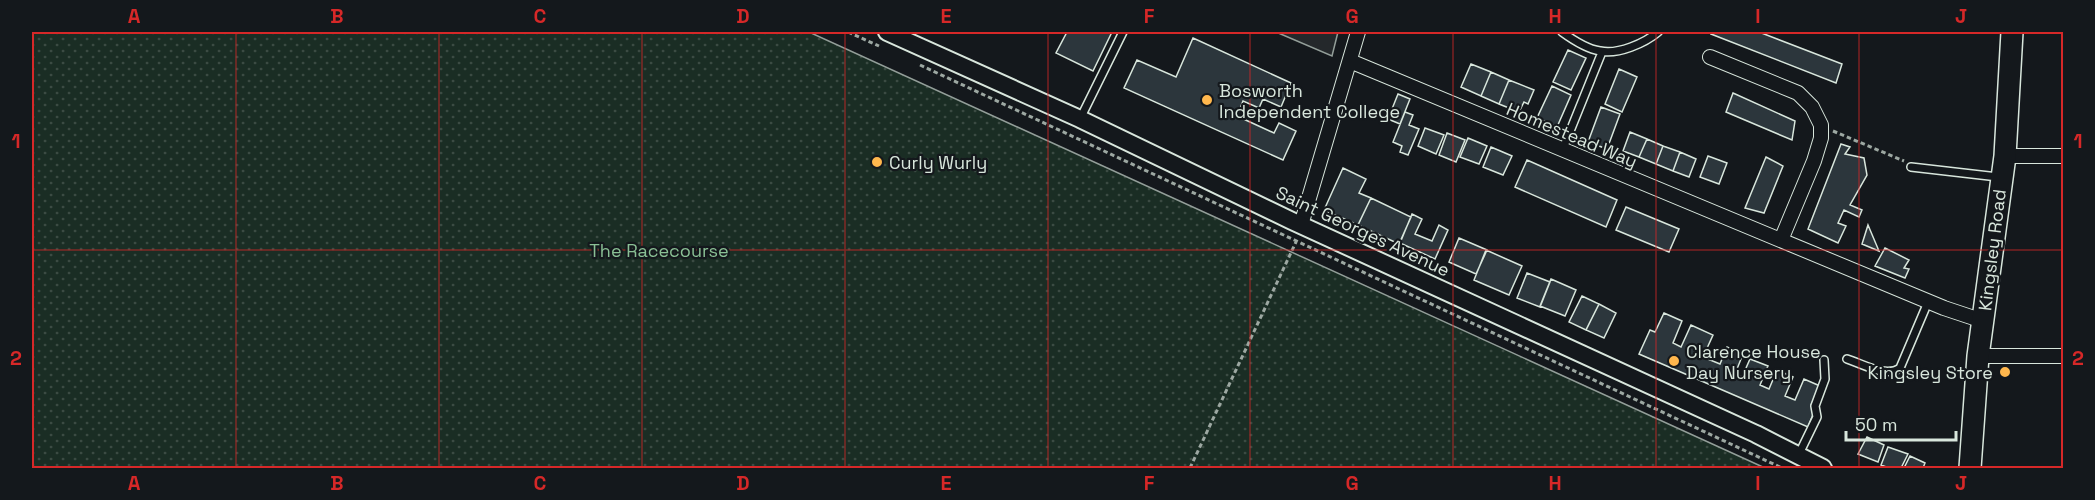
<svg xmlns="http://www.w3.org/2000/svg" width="2095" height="500" viewBox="0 0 2095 500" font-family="'Space Grotesk',sans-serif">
	<defs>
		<pattern id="green-dots" width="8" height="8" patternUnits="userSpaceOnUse" patternTransform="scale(1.5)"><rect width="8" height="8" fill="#1a2d24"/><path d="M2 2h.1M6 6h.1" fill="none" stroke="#3b4b43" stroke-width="1.8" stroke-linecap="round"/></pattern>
	</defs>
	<rect width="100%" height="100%" fill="#14181c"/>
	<path fill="url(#green-dots)" stroke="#939e99" stroke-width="1.5" d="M 32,32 L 809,32 L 1765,468 L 32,468 Z"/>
	<path fill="#24282b" stroke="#939e99" stroke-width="1.5" d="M 1276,32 L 1338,32 L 1332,56 Z"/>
	<path fill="#2c363c" stroke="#d8e6dc" stroke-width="1.5" d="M 1067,32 L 1112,32 L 1093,71 L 1056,53 Z
		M 1712,32 L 1759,32 L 1842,64 L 1836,83 L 1711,34 Z
		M 1193,38 L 1291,83 L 1281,107 L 1263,99 L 1259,108 L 1243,101 L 1237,116 L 1274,133 L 1279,123 L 1296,131 L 1283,160 L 1124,88 L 1137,60 L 1176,77 Z
		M 1568,50 L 1586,58 L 1571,90 L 1553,82 Z
		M 1471,64 L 1491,72 L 1481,96 L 1461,87 Z
		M 1619,69 L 1637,77 L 1622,112 L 1605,104 Z
		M 1491,72 L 1509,80 L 1499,104 L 1481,96 Z
		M 1509,80 L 1534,90 L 1528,104 L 1524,102 L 1519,112 L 1499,104 Z
		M 1552,86 L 1571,95 L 1557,127 L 1537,118 Z
		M 1733,93 L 1795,121 L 1792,140 L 1726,112 Z
		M 1398,94 L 1410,99 L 1400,124 L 1388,119 Z
		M 1601,107 L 1620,114 L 1607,149 L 1588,142 Z
		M 1405,112 L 1413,115 L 1409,125 L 1419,129 L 1408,155 L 1400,152 L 1402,146 L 1393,142 Z
		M 1425,128 L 1444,135 L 1436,154 L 1418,146 Z
		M 1630,132 L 1647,139 L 1639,157 L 1623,151 Z
		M 1447,133 L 1465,140 L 1456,162 L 1439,155 Z
		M 1468,138 L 1487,146 L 1479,164 L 1460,157 Z
		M 1647,139 L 1663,146 L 1656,164 L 1639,157 Z
		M 1841,144 L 1850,147 L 1845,154 L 1864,158 L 1867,175 L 1850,205 L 1862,210 L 1859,217 L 1844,210 L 1838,223 L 1846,226 L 1838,243 L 1808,229 Z
		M 1663,146 L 1680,152 L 1673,171 L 1656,164 Z
		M 1491,147 L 1512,156 L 1503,175 L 1483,167 Z
		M 1680,152 L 1696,159 L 1689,177 L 1673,171 Z
		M 1708,156 L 1727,163 L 1719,184 L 1700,177 Z
		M 1766,157 L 1783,166 L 1764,213 L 1745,208 Z
		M 1527,160 L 1617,200 L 1606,227 L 1515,187 Z
		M 1343,168 L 1366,179 L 1359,193 L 1371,198 L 1358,225 L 1324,210 Z
		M 1371,198 L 1411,217 L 1399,244 L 1358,225 Z
		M 1626,207 L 1679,229 L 1669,252 L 1616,230 Z
		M 1412,214 L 1422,219 L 1415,234 L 1432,241 L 1439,225 L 1448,230 L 1435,259 L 1400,243 Z
		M 1868,225 L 1879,251 L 1862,244 Z
		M 1459,238 L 1487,250 L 1476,274 L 1449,262 Z
		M 1885,248 L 1909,260 L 1904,268 L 1909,269 L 1905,278 L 1875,266 Z
		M 1486,250 L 1522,266 L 1509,295 L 1474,280 Z
		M 1527,273 L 1550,282 L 1540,307 L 1517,298 Z
		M 1551,279 L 1576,290 L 1565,316 L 1540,306 Z
		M 1582,296 L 1599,304 L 1586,330 L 1569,322 Z
		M 1599,304 L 1616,313 L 1604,338 L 1586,330 Z
		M 1664,313 L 1682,321 L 1673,343 L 1681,347 L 1691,325 L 1713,335 L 1703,357 L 1720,364 L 1727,347 L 1743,354 L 1735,374 L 1742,377 L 1750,359 L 1768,366 L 1760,385 L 1769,389 L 1777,370 L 1793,377 L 1785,396 L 1795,400 L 1804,379 L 1820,386 L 1811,405 L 1816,407 L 1808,427 L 1639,354 L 1650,330 L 1655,332 Z
		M 1867,437 L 1884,445 L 1878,462 L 1858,454 Z
		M 1888,447 L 1908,454 L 1901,468 L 1889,468 L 1881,465 Z
		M 1910,456 L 1925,463 L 1923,468 L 1904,468 Z"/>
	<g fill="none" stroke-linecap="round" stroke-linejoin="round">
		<defs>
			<path id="service" d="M 1562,32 C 1573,40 1587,49 1600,51 C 1618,55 1645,43 1658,32
				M 1080,119 L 1123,32
				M 1562,151 L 1602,52
				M 1911,167 L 1998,177
				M 1847,359 C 1863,364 1886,378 1900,368 L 1928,302
				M 1799,454 L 1817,417 L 1815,406 L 1825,379 L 1824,360"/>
			<path id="minor" d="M 1710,57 L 1798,93 L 1812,107 L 1821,125 L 1821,138 L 1814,161 L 1781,240
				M 1350,61 L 1944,308 L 1983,321
				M 2005,156 L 2064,156
				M 1301,225 L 1358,32
				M 1978,356 L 2064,356"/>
			<path id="tertiary" d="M 887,32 L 1080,119 L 1292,221 L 1756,434 L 1823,468"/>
			<path id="primary" d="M 1970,468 L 1978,356 L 2005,156 L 2012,32"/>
		</defs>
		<use href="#service" stroke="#d8e6dc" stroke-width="10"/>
		<use href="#minor" stroke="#d8e6dc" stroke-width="16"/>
		<use href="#tertiary" stroke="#d8e6dc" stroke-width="20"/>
		<use href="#primary" stroke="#d8e6dc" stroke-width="24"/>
		<path stroke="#9da8a2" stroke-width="3" stroke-dasharray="4.5 3" stroke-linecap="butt" d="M 848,32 L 879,46
			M 920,65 L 1782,468
			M 1833,131 L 1904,161
			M 1190,468 L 1296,242"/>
		<use href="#service" stroke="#14181c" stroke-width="7"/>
		<use href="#minor" stroke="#14181c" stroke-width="14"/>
		<use href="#tertiary" stroke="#14181c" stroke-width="16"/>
		<use href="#primary" stroke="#14181c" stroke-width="21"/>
	</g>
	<path fill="none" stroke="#d62828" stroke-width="1.5" stroke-opacity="0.55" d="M 236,32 L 236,468M 439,32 L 439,468M 642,32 L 642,468M 845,32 L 845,468M 1048,32 L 1048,468M 1250,32 L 1250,468M 1453,32 L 1453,468M 1656,32 L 1656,468M 1859,32 L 1859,468M 32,250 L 2064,250"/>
	<g fill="#ffb74d" stroke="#14181c" stroke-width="2">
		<circle cx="1207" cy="100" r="6"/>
		<circle cx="877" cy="162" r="6"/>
		<circle cx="1674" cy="361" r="6"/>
		<circle cx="2005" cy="372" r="6"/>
	</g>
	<g text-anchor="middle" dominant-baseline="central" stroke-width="4.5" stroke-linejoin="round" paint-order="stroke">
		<g font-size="18" fill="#d8e6dc" stroke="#14181c" text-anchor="start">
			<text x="1219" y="90">Bosworth<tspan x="1219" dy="21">Independent College</tspan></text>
			<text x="889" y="162">Curly Wurly</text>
			<text x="1686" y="351">Clarence House<tspan x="1686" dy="21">Day Nursery</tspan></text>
			<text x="1993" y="372" text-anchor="end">Kingsley Store</text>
		</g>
		<g font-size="18" fill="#d8e6dc" stroke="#14181c">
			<text transform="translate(1572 135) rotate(23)">Homestead Way</text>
			<text transform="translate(1363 231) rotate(25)">Saint Georges Avenue</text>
			<text transform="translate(1992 250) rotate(-83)">Kingsley Road</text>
		</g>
		<g font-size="18" fill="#8ac095" stroke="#14181c">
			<text x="659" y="250">The Racecourse</text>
		</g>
	</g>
	<rect width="2095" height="500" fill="none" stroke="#14181c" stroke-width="66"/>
	<path d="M1846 431v9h110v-9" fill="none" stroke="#d8e6dc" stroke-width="3"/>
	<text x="1855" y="431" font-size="18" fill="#d8e6dc" stroke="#14181c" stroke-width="4.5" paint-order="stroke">50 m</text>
	<rect x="33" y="33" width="2029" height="434" fill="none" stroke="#d62828" stroke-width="2"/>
	<g font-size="20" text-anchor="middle" font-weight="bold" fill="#d62828">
		<text x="134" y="23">A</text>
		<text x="337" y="23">B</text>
		<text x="540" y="23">C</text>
		<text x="743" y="23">D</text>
		<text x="946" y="23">E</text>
		<text x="1149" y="23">F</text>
		<text x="1352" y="23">G</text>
		<text x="1555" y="23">H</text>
		<text x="1758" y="23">I</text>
		<text x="1961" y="23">J</text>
		<text x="16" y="148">1</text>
		<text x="2078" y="148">1</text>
		<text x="16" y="365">2</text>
		<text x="2078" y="365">2</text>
		<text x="134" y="490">A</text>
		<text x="337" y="490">B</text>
		<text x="540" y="490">C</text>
		<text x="743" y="490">D</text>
		<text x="946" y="490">E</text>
		<text x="1149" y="490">F</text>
		<text x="1352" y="490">G</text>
		<text x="1555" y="490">H</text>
		<text x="1758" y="490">I</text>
		<text x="1961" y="490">J</text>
	</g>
</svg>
